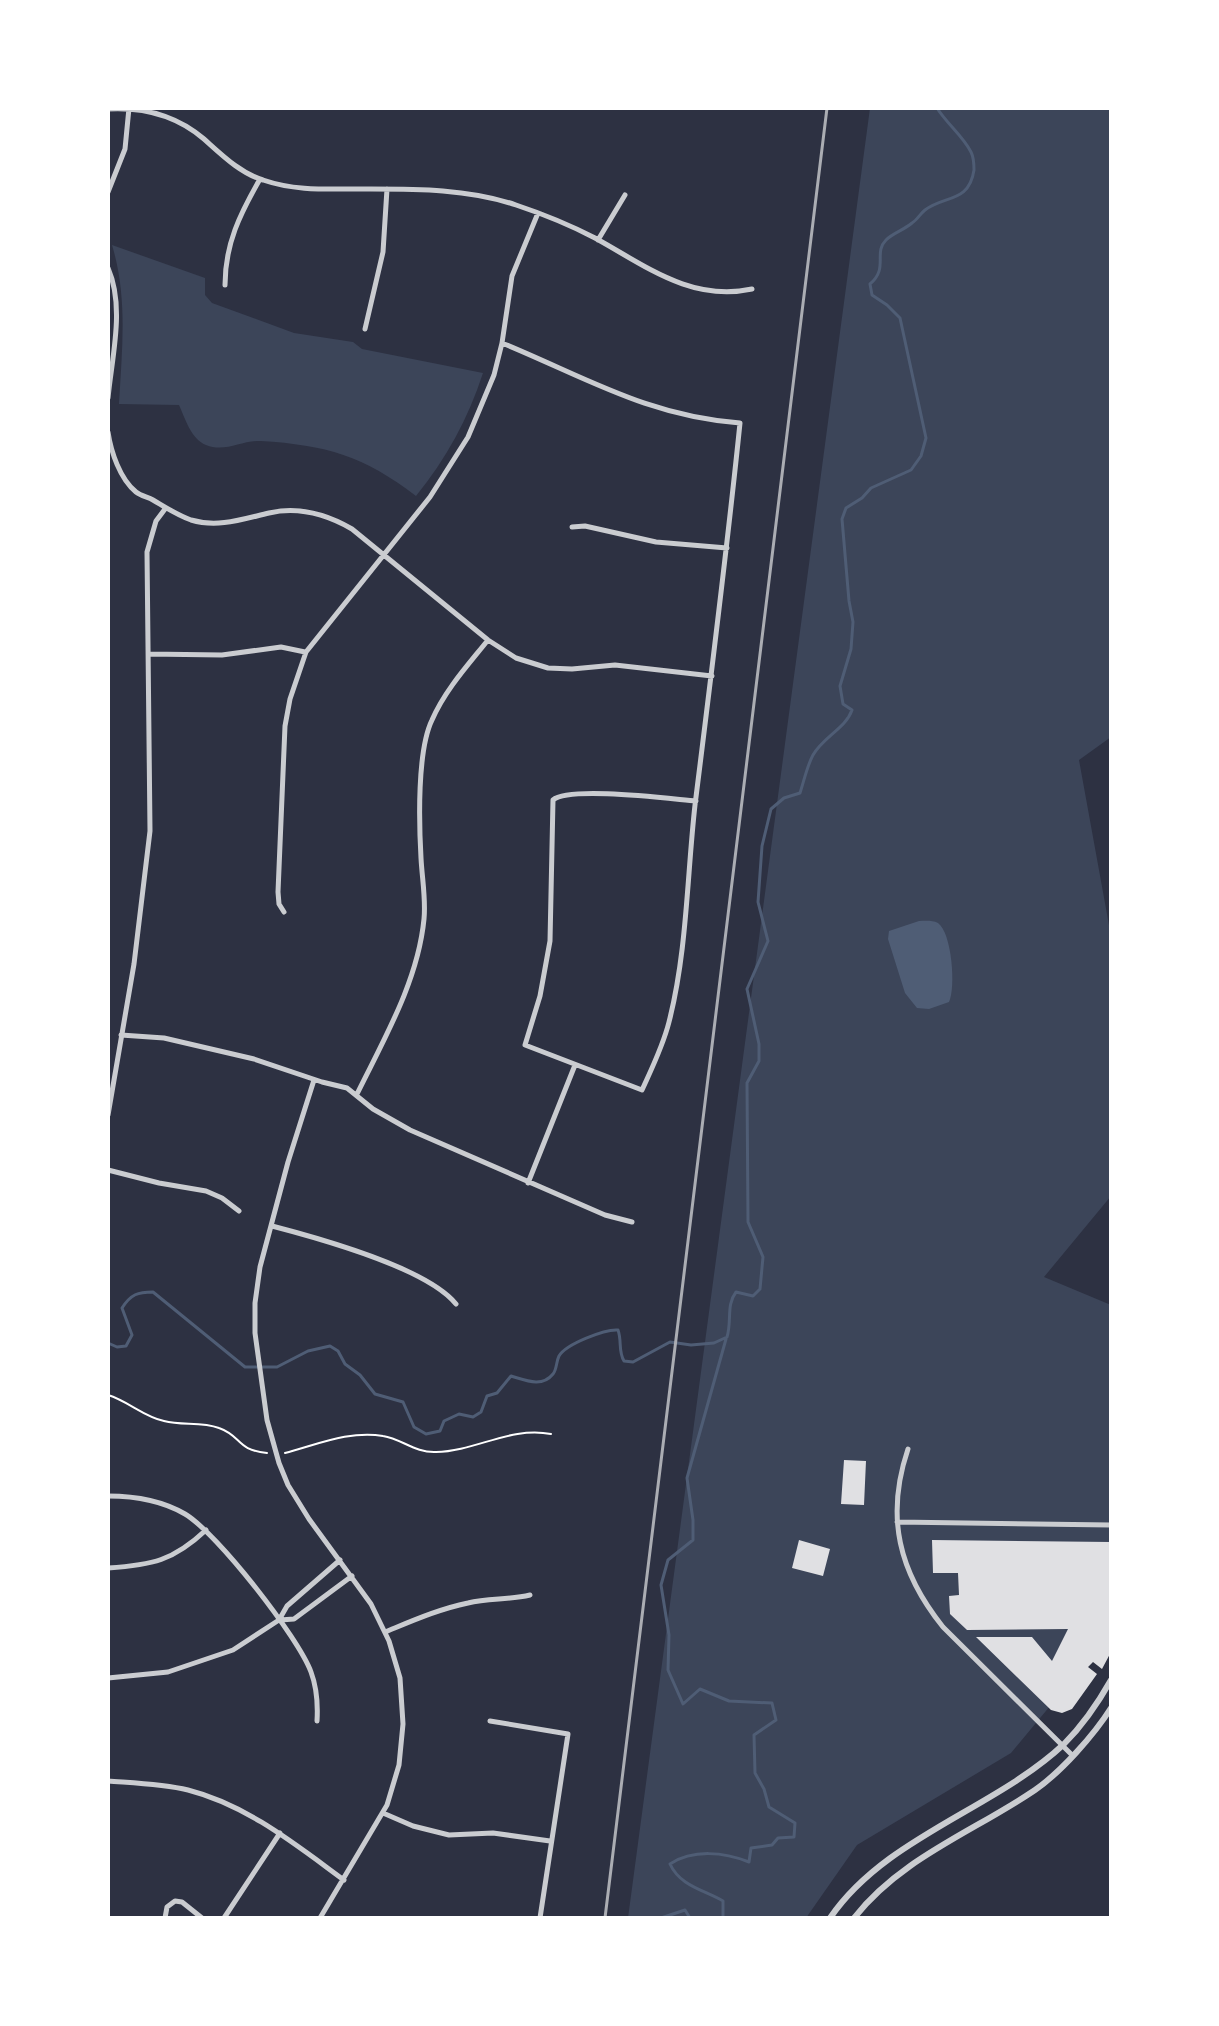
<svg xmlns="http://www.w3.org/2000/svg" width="1219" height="2026" viewBox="0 0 1219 2026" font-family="'Exo 2',sans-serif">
	<rect width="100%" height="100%" fill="#2d3142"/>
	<path fill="#3c4559" d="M 870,108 L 1111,108 L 1111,737 L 1079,760 L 1111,936 L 1111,1196 L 1044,1277 L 1111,1305 L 1111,1607 L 1104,1641 L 1011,1753 L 857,1845 L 806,1918 L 628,1918 Z
		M 112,245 L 205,278 L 205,295 L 212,303 L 294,333 L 353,342 L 362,349 L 483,373 C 468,419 446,459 416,496 C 364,456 326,445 261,441 C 242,440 225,453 206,445 C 191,439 185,418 179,405 L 119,404 C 122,349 128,298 112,245 Z"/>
	<path fill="#4f5d75" d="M 919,921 C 925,921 932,920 938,923 C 952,933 956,988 949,1002 L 929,1009 L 917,1008 L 905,993 L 888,939 L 889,931 Z"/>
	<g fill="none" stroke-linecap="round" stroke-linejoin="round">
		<path stroke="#4f5d75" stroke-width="3" d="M 108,1343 L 117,1347 L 126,1346 L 132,1335 L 122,1308 C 131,1294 138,1292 153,1292 L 245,1367 L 277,1367 L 308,1351 L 330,1346 L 338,1351 L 345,1364 L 360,1375 L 375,1394 L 403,1402 L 414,1427 L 426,1434 L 440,1431 L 444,1421 L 459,1414 L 473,1417 L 481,1412 L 487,1396 L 497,1393 L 511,1376 C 525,1380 542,1388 553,1374 C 557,1369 556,1362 559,1356 C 566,1344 605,1329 618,1330 C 622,1341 618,1351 624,1361 L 633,1362 L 670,1342 L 691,1345 L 714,1343 L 727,1337 C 732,1321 726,1305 736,1292 L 753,1296 L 760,1289 L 763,1257 L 748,1222 L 747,1083 L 759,1061 L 759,1044 L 747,989 L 768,941 L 758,902 L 762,846 L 771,809 L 784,798 L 800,793 C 804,781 807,766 813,755 C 823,737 846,728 852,710 L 843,704 L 840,686 L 851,649 L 853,622 L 849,601 L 842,519 L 846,508 L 862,498 L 871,488 L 911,470 L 921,456 L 926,438 L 900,318 L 887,305 L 872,295 L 870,284 C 889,268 873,253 886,240 C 893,233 904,230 912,223 C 917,220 920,214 925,210 C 945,195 969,203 974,170 C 974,164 974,158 971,152 C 963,136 947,124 937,108
			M 661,1918 L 685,1910 L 690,1918
			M 723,1918 L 723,1901 C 704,1890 680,1886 670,1864 C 693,1849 724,1852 749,1862 L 751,1848 L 772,1845 L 778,1838 L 794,1837 L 795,1823 L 769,1807 L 764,1789 L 755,1773 L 754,1735 L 776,1720 L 772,1703 L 729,1701 L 700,1689 L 683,1704 L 668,1670 L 669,1635 L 661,1585 L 668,1560 L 693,1540 L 693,1520 L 687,1478 L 726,1339"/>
	</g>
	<path fill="#e0e0e3" d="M 844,1460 L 866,1461 L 864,1505 L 841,1504 Z
		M 799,1540 L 830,1549 L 823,1576 L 792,1568 Z
		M 932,1540 L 1111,1542 L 1111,1652 L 1102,1669 L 1093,1662 L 1088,1667 L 1097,1674 L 1072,1709 L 1062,1713 L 1051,1710 L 976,1637 L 1032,1637 L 1052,1661 L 1068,1629 L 967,1630 L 950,1614 L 949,1596 L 959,1595 L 958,1573 L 933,1573 Z"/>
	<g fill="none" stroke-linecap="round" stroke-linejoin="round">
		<path stroke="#fff" stroke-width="2" d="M 108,1395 C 128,1401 144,1417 164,1421 C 182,1426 201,1421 219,1428 C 242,1436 236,1450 267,1453
			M 285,1453 C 316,1445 350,1430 383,1436 C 402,1439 415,1453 436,1452 C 476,1451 511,1426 551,1434"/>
		<path stroke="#caccd0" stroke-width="5" d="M 108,109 C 144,107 176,115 204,139 C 222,155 240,173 263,180 C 295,191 326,189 360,189 C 412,189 466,188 516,205 C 543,214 570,225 595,238 C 646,266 691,302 752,289
			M 108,192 L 125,149 L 129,108
			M 598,240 L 625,195
			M 108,268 C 125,307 112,356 108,398
			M 225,285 C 225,244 240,214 260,179
			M 365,329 L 383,252 L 387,189
			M 502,343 C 585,377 647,416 740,423 C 727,550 711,677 695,805 C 687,876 687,952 669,1022 C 663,1046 652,1068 642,1090 L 525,1045 L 540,996 L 550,941 L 553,800 C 569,786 671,799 696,801
			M 108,432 C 111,452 120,479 136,492 C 141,496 148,497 153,500 C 165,507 177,515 191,520 C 218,528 243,519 269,513 C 299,506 326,514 352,529 L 488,640 L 516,658 L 548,668 L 572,669 L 615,665 L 712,676
			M 572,527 L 585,526 L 656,542 L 727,548
			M 148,654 L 222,655 L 281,647 L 305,652
			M 284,912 L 279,904 L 278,892 L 285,726 L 290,699 L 306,652 L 430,497 L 468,437 L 494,375 L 502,343 L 512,276 L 538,213
			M 121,1035 L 164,1038 L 254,1059 L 322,1082 L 347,1088 L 373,1109 L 410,1130 L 605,1215 L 632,1222
			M 314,1080 L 288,1162 L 260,1267 L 255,1303 L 255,1333 L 267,1420 L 279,1463 L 288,1485 L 309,1519 L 371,1604 L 389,1641 L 400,1678 L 403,1724 L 399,1765 L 387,1805 L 320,1918
			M 357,1094 C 384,1039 418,981 424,919 C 426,899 422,878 421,858 C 419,823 417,751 432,720 C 445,690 468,665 488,640
			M 108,1115 L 134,964 L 150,831 L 147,552 L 156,521 L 165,509
			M 108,1170 L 159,1183 L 206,1191 L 222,1198 L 239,1211
			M 528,1183 L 575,1065
			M 272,1226 C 318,1238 427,1268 456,1304
			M 908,1449 C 885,1517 899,1572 943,1627 L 1072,1755
			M 108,1496 C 135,1496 161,1500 185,1514 C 217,1533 298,1637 311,1672 C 317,1688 318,1704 317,1721
			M 897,1522 L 1111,1525
			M 108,1568 C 152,1565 173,1561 206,1530
			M 280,1620 L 294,1619 L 352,1576
			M 385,1632 C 412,1621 439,1609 468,1603 C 488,1598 509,1600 530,1595
			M 108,1678 L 168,1672 L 233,1650 L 279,1620 L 287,1606 L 340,1560
			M 490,1721 L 568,1734 L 540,1918
			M 108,1781 C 134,1783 163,1784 188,1790 C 247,1805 296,1845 344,1880
			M 383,1813 L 413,1826 L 449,1835 L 493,1833 L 550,1841
			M 165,1918 L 167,1907 L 175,1901 L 182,1902 L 202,1918
			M 224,1918 L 280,1833"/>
		<path stroke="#caccd0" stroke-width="6" d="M 830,1918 C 885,1837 995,1809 1064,1744 C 1083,1725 1098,1703 1111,1680
			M 854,1918 C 901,1858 973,1832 1035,1790 C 1061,1772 1094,1735 1111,1708"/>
		<path stroke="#abadb3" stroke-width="3" d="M 605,1918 L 827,108"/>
	</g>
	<rect width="1219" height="2026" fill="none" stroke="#ffffff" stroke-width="220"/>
</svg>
